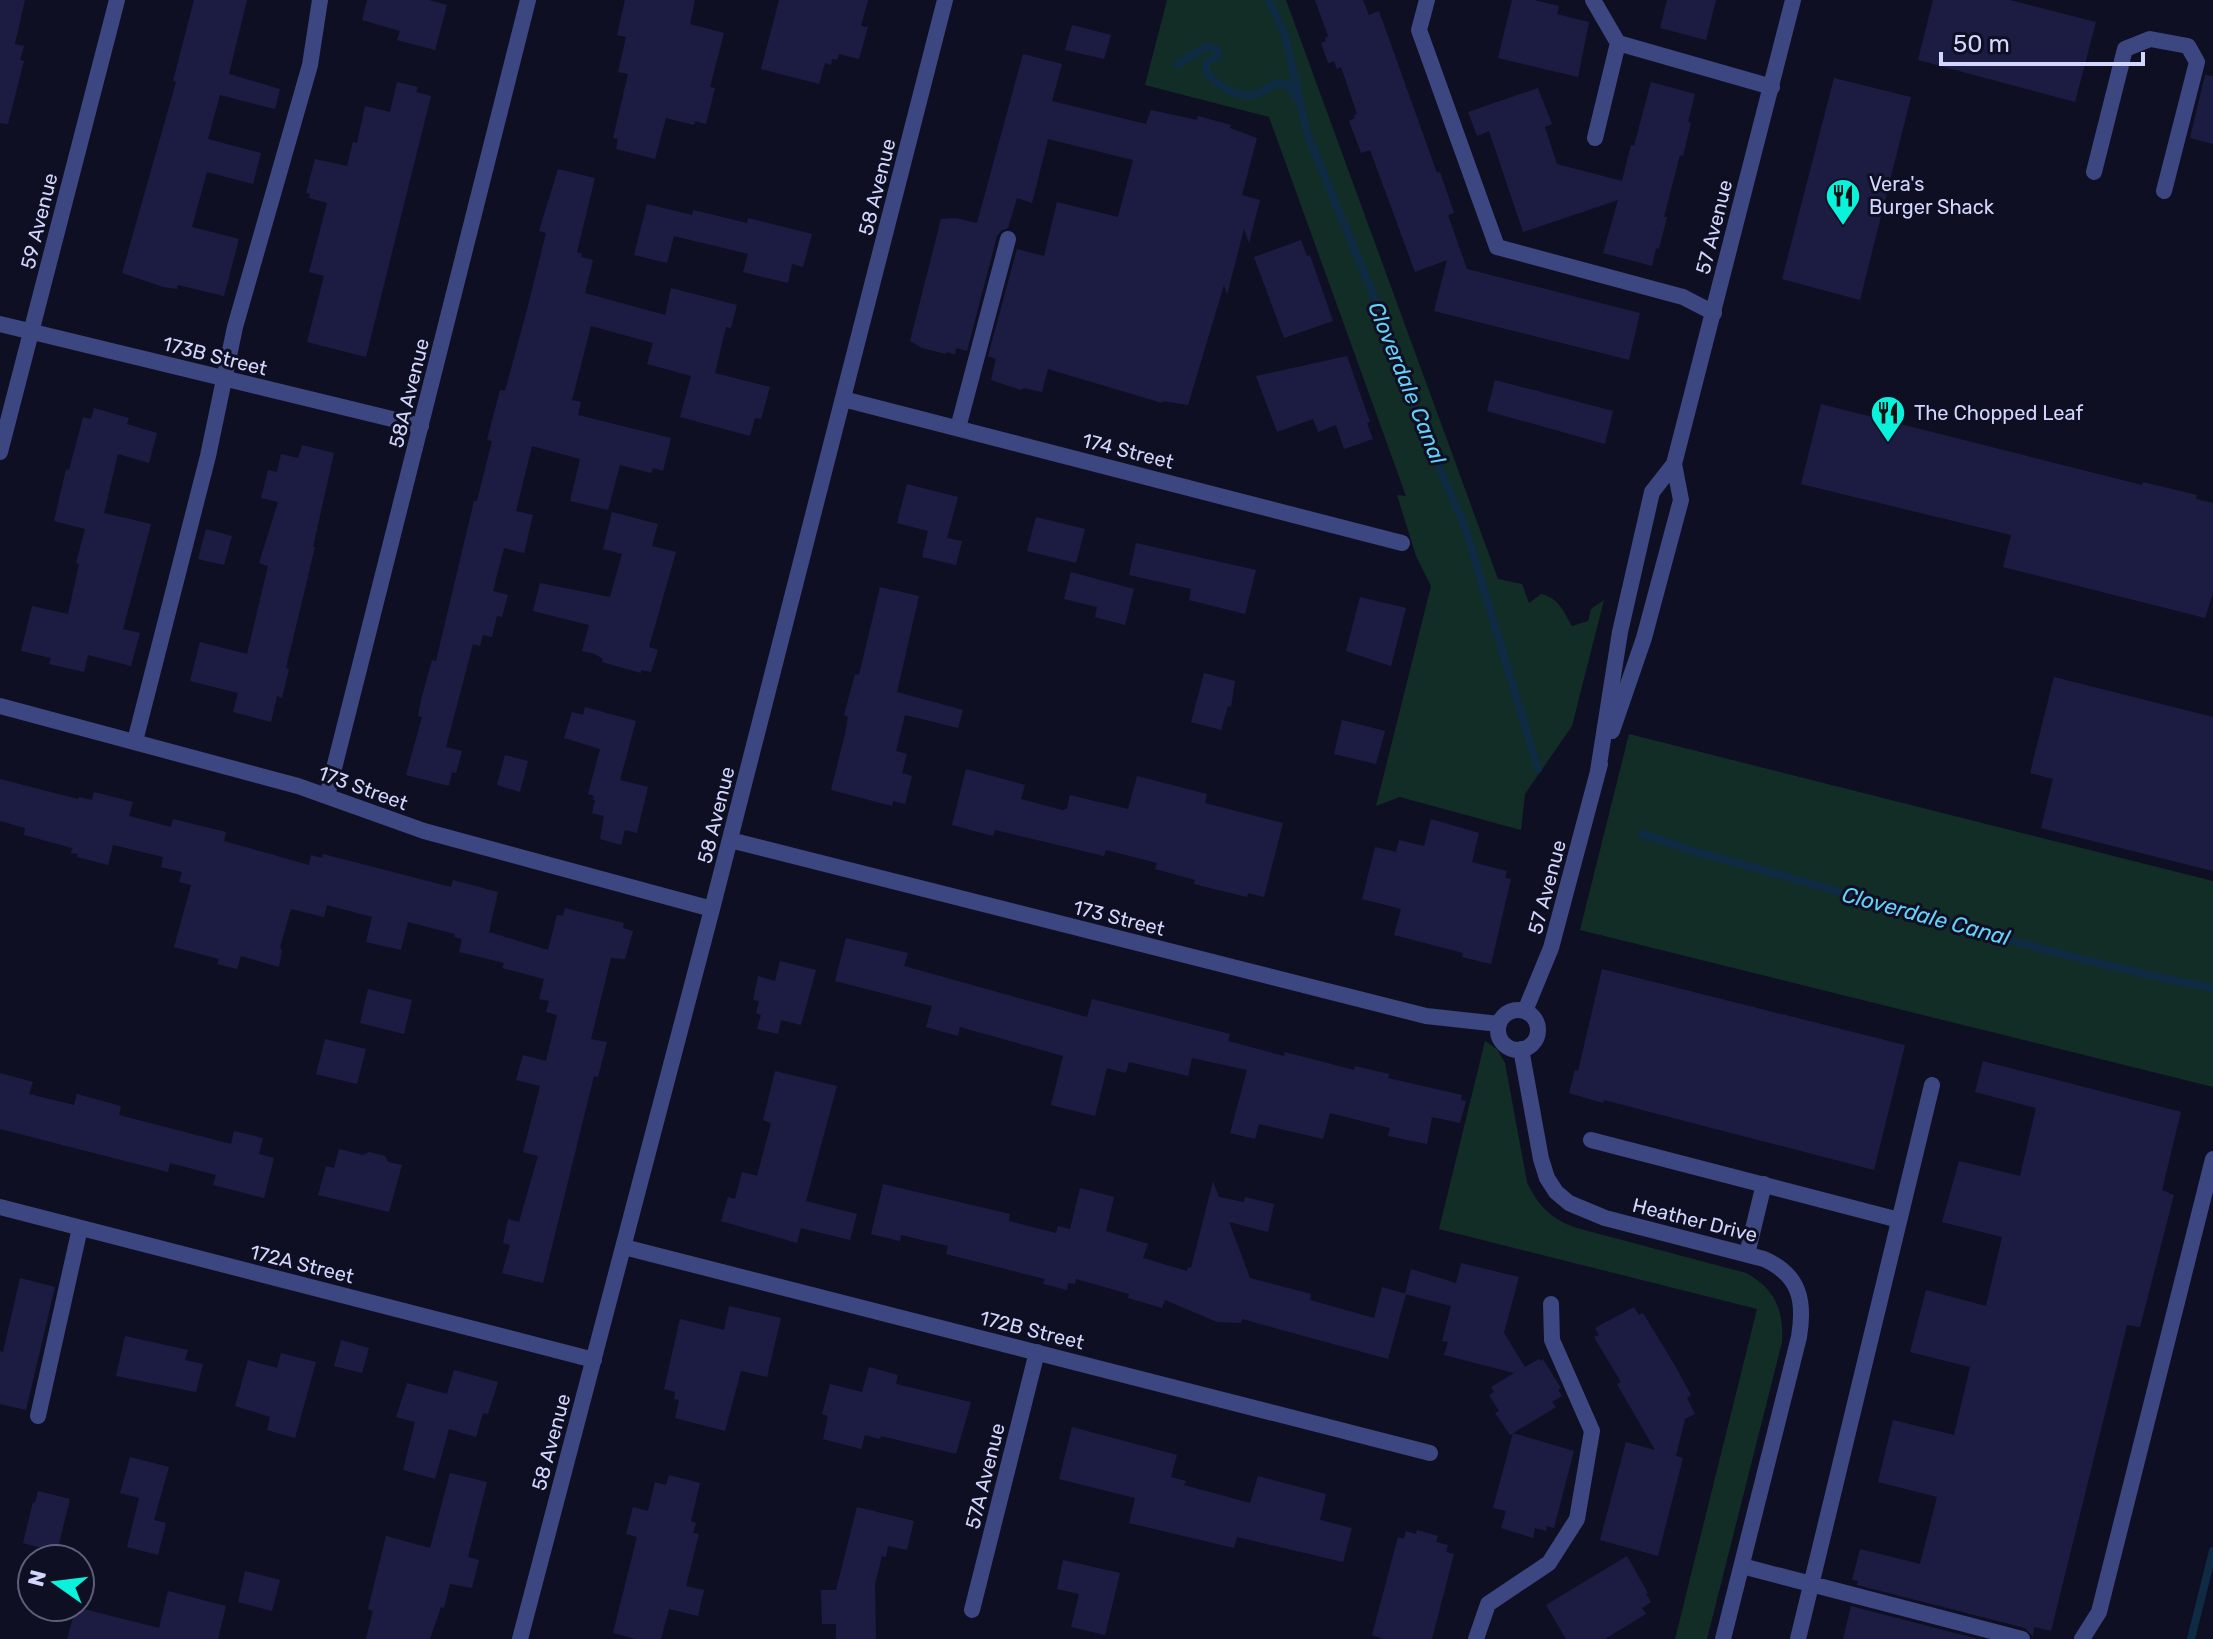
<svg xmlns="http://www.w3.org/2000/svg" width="2213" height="1639" viewBox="0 0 2213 1639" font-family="Rubik,sans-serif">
	<rect width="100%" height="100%" fill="#0f0f23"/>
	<path fill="#122c26" d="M 1167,0 L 1286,0 L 1498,579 L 1522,584 L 1529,603 L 1541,594 C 1559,598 1563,611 1572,626 L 1588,621 L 1591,609 L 1604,600 L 1572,726 L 1525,794 L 1521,830 L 1400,797 L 1376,806 L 1431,586 L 1416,556 L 1397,495 L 1406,496 L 1269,117 L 1145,85 Z
		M 1629,734 L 2213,881 L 2213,1087 L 1580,930 Z
		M 1485,1041 L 1497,1049 L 1505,1063 L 1527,1182 C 1538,1206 1552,1220 1577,1228 L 1746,1273 C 1775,1288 1784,1311 1782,1342 L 1707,1639 L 1675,1639 L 1757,1309 L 1439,1229 Z"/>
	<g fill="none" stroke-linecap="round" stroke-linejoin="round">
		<path stroke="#0e2b43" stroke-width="8" d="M 1269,0 L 1285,35 L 1307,133 L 1387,329 L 1421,426 L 1464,524 L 1538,769
			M 1178,64 C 1188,57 1197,53 1207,46 L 1217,49 L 1218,55 L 1206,63 L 1206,71 C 1214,84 1237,98 1252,95 C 1261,94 1269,87 1277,83 L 1287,84 L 1297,100
			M 1642,834 C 1662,839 1680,848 1700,853 C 1871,898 2039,955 2213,988
			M 2191,1639 L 2213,1551"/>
	</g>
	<path fill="#1c1c43" d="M 0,0 L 25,0 L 15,44 L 24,46 L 20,60 L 24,61 L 8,124 L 0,123 Z
		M 194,0 L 247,0 L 229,74 L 280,89 L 275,109 L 220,95 L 208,139 L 261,153 L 253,184 L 207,172 L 192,227 L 239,239 L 224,296 L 178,285 L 177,289 L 163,287 L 122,273 L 176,82 L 173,81 Z
		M 367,0 L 429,0 L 447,5 L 435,50 L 397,40 L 400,31 L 362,20 Z
		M 625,0 L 695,0 L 690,24 L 724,33 L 710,87 L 715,88 L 706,124 L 695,121 L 694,125 L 666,118 L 655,159 L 616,149 L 618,139 L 613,138 L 628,74 L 618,72 L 626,37 L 617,35 Z
		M 779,0 L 868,0 L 861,26 L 868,27 L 859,59 L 839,54 L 837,60 L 832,59 L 831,65 L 825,63 L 819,84 L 761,69 Z
		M 1315,0 L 1363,0 L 1369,15 L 1379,11 L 1437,173 L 1440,172 L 1454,213 L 1448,215 L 1467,269 L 1640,313 L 1629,360 L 1434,311 L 1447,260 L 1415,272 L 1370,150 L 1361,153 L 1349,121 L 1355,118 L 1354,115 L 1357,114 L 1341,67 L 1337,69 L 1334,61 L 1328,63 L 1321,43 L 1326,41 L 1325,38 L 1328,36 Z
		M 1512,0 L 1534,0 L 1559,6 L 1557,14 L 1589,22 L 1578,77 L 1498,58 Z
		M 1667,0 L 1716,0 L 1706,40 L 1660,28 Z
		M 1933,0 L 2010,0 L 2096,22 L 2075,102 L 1918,60 Z
		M 1072,25 L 1111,35 L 1104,59 L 1065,50 Z
		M 1023,54 L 1062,64 L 1052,101 L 1146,124 L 1151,110 L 1197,120 L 1198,116 L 1231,125 L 1230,128 L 1257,138 L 1242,195 L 1260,200 L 1249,243 L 1244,229 L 1227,295 L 1224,285 L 1188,405 L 1163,401 L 1162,403 L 1048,369 L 1042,392 L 1024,388 L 1021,390 L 991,380 L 996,359 L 988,356 L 1017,249 L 1044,256 L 1057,202 L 1118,217 L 1133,160 L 1048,139 L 1032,203 L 1017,198 L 1008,228 L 1001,231 L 997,236 L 967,351 L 956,348 L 955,354 L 946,352 L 946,354 L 922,348 L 910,341 L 941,219 L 956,218 L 977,223 Z
		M 2205,75 L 2213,76 L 2213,144 L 2190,138 Z
		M 1834,78 L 1911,97 L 1860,300 L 1782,279 Z
		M 397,82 L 418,87 L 416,92 L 431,96 L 366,357 L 307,342 L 324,276 L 309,272 L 327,203 L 309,198 L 310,194 L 306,193 L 315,159 L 347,166 L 353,142 L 357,143 L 365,106 L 390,112 Z
		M 1651,82 L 1695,94 L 1688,122 L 1691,123 L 1683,156 L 1680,155 L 1664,217 L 1667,217 L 1659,249 L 1656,248 L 1652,266 L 1603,253 L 1618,200 L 1523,232 L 1489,131 L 1477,136 L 1468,112 L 1538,88 L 1552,124 L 1545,127 L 1557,164 L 1622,181 L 1631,145 L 1634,146 Z
		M 558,169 L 595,178 L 577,252 L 582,254 L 581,257 L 593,260 L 585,293 L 665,315 L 671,288 L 737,305 L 731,328 L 726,327 L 715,373 L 770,387 L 761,419 L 755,418 L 750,436 L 680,417 L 691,376 L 647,364 L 653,343 L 591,326 L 572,400 L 581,402 L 578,415 L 671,438 L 663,471 L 653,468 L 651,473 L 620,465 L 608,510 L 570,501 L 580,459 L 532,446 L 516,511 L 533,515 L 524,553 L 504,548 L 493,591 L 508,595 L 502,617 L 497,616 L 492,637 L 483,635 L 480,646 L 473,644 L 446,747 L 462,751 L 456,773 L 452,772 L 449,785 L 445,785 L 406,775 L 422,717 L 418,716 L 421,700 L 432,660 L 436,661 L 474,501 L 477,501 L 492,441 L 487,440 L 500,390 L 505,391 L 529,302 L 546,233 L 539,231 Z
		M 647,204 L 692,215 L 693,210 L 747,223 L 748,218 L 812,234 L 803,267 L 792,264 L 788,283 L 743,272 L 748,254 L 674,236 L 667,263 L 634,255 Z
		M 1301,240 L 1307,256 L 1310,255 L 1333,321 L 1284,338 L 1254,257 Z
		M 1347,356 L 1370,422 L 1367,423 L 1373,439 L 1344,449 L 1336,425 L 1318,432 L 1313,419 L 1277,432 L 1256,376 Z
		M 1495,380 L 1613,411 L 1605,444 L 1487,411 Z
		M 1821,404 L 2142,485 L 2143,482 L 2197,495 L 2196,499 L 2213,503 L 2213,593 L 2205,618 L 2003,567 L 2011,535 L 1801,484 Z
		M 94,408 L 129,418 L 127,424 L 157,433 L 149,463 L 118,454 L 104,513 L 151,524 L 123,629 L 140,633 L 131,666 L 88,655 L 84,672 L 49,664 L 51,658 L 21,651 L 32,606 L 68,614 L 79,564 L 76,563 L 85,529 L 54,521 L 66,469 L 69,470 L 83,417 L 91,419 Z
		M 302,445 L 334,453 L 313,547 L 315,547 L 286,668 L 289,669 L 282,698 L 277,696 L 271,722 L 233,712 L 238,693 L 190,681 L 200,642 L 247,654 L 268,566 L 259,563 L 278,502 L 261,498 L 268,470 L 277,472 L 281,454 L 298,458 Z
		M 907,484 L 958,497 L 947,538 L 962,541 L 956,565 L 922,557 L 928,531 L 897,523 Z
		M 612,512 L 658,524 L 652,546 L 676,552 L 649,647 L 658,650 L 651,672 L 641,670 L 641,673 L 602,662 L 603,659 L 595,654 L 582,651 L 589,625 L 533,611 L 540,583 L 610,597 L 622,554 L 603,549 Z
		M 1036,517 L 1085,529 L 1076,563 L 1027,551 Z
		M 206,529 L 232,536 L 224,565 L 198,559 Z
		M 1136,543 L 1256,570 L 1245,614 L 1189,600 L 1191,589 L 1129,575 Z
		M 1071,572 L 1134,589 L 1125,625 L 1095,617 L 1097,607 L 1064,599 Z
		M 880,587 L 919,596 L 897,692 L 963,710 L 958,728 L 905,715 L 896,751 L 907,754 L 902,773 L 912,776 L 905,804 L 893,801 L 892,806 L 831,790 L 845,734 L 848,717 L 844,715 L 855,674 L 859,675 Z
		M 1360,597 L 1406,608 L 1391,666 L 1346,651 Z
		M 1204,673 L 1235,681 L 1231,707 L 1228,706 L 1221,730 L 1191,722 Z
		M 2054,677 L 2213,717 L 2213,871 L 2041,828 L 2053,779 L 2030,773 Z
		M 585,707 L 636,721 L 620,780 L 648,787 L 637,833 L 625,830 L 621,845 L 600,839 L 604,816 L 592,813 L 595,800 L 593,800 L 594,796 L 588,794 L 600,749 L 564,738 L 572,712 L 583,715 Z
		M 1342,720 L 1385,731 L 1376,764 L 1334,754 Z
		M 505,755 L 528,761 L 520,792 L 497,785 Z
		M 966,769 L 1025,785 L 1021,799 L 1062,810 L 1067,809 L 1070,795 L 1128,809 L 1137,776 L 1207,794 L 1205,803 L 1283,823 L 1264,897 L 1248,893 L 1247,897 L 1194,884 L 1195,880 L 1155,869 L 1157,863 L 1106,850 L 1104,856 L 995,830 L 993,836 L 952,825 Z
		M 0,779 L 78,799 L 79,797 L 92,800 L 94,792 L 133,802 L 129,816 L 171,827 L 173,819 L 226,832 L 224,841 L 309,865 L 311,855 L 322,858 L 323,854 L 451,887 L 453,880 L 498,892 L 489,932 L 548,950 L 557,915 L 563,916 L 565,908 L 624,923 L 623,928 L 633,931 L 625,959 L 611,958 L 591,1039 L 607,1042 L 598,1077 L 594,1076 L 543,1283 L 502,1273 L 510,1245 L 503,1243 L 508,1219 L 519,1222 L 538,1156 L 523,1152 L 540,1086 L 516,1080 L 523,1055 L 546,1061 L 557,1015 L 546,1012 L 549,1001 L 539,999 L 544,979 L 502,968 L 504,963 L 459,952 L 462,939 L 454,937 L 455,934 L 408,922 L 401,950 L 366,942 L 372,917 L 327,905 L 324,917 L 291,909 L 280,947 L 282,951 L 279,967 L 241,956 L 237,969 L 217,964 L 219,959 L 174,947 L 191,885 L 179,882 L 182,872 L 161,867 L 163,857 L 113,845 L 108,865 L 77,857 L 78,854 L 71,853 L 72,848 L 24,835 L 25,828 L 0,821 Z
		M 1431,819 L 1479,833 L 1472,862 L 1507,871 L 1505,878 L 1511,879 L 1491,964 L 1462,957 L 1463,953 L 1394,935 L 1401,909 L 1362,899 L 1375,847 L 1396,852 L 1399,840 L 1424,846 Z
		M 846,938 L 908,953 L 904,966 L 1087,1017 L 1092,999 L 1230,1034 L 1228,1041 L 1284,1056 L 1285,1052 L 1354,1070 L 1355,1066 L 1389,1074 L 1388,1078 L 1462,1095 L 1461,1100 L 1466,1101 L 1460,1123 L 1432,1117 L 1427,1144 L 1388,1136 L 1390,1128 L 1330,1113 L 1323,1139 L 1259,1124 L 1255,1139 L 1230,1133 L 1247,1070 L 1192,1058 L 1188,1076 L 1129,1062 L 1126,1073 L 1107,1068 L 1095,1116 L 1051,1105 L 1063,1056 L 960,1027 L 958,1036 L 926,1027 L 932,1006 L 835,981 Z
		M 780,961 L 816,970 L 801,1025 L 781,1020 L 778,1034 L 757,1029 L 761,1015 L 756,1013 L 759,1001 L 753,1000 L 758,976 L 775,981 Z
		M 1602,969 L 1905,1045 L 1874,1170 L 1604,1100 L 1603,1103 L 1569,1093 L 1575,1070 L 1578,1071 Z
		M 368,989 L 412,1000 L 404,1034 L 360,1023 Z
		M 325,1039 L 366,1049 L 357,1084 L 316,1074 Z
		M 1983,1061 L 2181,1112 L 2162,1190 L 2174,1195 L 2140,1327 L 2127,1325 L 2051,1631 L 2034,1627 L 2033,1637 L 2025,1628 L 1857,1585 L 1858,1581 L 1852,1580 L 1860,1549 L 1920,1564 L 1937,1497 L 1878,1482 L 1893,1420 L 1954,1435 L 1970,1367 L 1910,1352 L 1926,1290 L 1986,1306 L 2002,1237 L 1942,1222 L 1959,1161 L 2020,1176 L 2036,1108 L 1975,1092 Z
		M 775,1071 L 837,1086 L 806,1201 L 857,1214 L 850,1240 L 801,1228 L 797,1243 L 721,1221 L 728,1197 L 735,1199 L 742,1172 L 757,1176 L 771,1123 L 763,1120 Z
		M 0,1073 L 33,1082 L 29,1094 L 74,1105 L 77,1094 L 121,1106 L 119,1115 L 231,1144 L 234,1131 L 263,1138 L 259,1154 L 274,1158 L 264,1198 L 213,1185 L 216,1175 L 170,1163 L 168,1172 L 0,1129 Z
		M 339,1149 L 363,1155 L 369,1152 L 385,1156 L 388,1162 L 402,1165 L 389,1212 L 318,1195 L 326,1166 L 334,1168 Z
		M 1213,1181 L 1219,1197 L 1244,1202 L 1245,1197 L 1274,1204 L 1268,1232 L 1229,1222 L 1250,1278 L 1311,1294 L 1310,1300 L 1374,1318 L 1382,1287 L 1406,1294 L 1388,1359 L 1242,1319 L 1241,1323 L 1217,1322 L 1165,1300 L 1162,1308 L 1128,1298 L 1129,1294 L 1076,1279 L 1075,1284 L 1068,1283 L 1067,1290 L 1043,1284 L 1045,1279 L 946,1254 L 948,1246 L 901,1235 L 900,1241 L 871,1234 L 883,1184 L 1010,1214 L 1009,1221 L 1056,1233 L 1058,1226 L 1070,1229 L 1080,1188 L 1114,1197 L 1106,1231 L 1148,1244 L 1143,1258 L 1187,1271 L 1188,1267 L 1191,1268 Z
		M 1461,1263 L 1519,1277 L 1504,1333 L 1525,1367 L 1539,1359 L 1541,1361 L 1543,1359 L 1561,1388 L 1558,1390 L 1562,1396 L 1552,1402 L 1556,1407 L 1510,1435 L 1495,1413 L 1499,1411 L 1489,1395 L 1494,1392 L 1491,1387 L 1514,1373 L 1444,1355 L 1448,1342 L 1442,1341 L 1451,1306 L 1405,1294 L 1411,1269 L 1456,1283 Z
		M 20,1278 L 55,1287 L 26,1410 L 0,1404 L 0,1351 L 3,1352 Z
		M 729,1306 L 781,1318 L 767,1377 L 741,1371 L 725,1431 L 675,1418 L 679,1400 L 674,1399 L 675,1392 L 664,1389 L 680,1319 L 724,1330 Z
		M 1634,1307 L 1639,1315 L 1643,1313 L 1674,1364 L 1691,1395 L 1687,1398 L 1695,1414 L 1685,1419 L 1676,1456 L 1683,1458 L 1658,1556 L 1600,1540 L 1626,1442 L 1655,1450 L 1617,1384 L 1621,1382 L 1594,1337 L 1599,1335 L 1595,1328 Z
		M 125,1336 L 188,1350 L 185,1360 L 203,1364 L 196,1392 L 116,1376 Z
		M 341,1340 L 369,1348 L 362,1373 L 334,1366 Z
		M 281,1353 L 316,1362 L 295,1438 L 267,1430 L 270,1417 L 235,1406 L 248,1360 L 277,1368 Z
		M 869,1367 L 898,1375 L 896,1384 L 971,1402 L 956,1454 L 881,1436 L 880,1439 L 865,1435 L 861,1449 L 823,1439 L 828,1416 L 822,1414 L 830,1384 L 862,1392 Z
		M 454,1370 L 498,1382 L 488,1414 L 483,1413 L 476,1437 L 449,1429 L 435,1479 L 403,1470 L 415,1422 L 396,1417 L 407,1383 L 447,1394 Z
		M 1072,1427 L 1177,1455 L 1171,1477 L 1186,1481 L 1184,1485 L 1250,1503 L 1258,1476 L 1326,1494 L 1320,1520 L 1352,1528 L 1343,1562 L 1237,1537 L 1234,1548 L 1129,1523 L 1135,1498 L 1059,1479 Z
		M 1513,1433 L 1574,1451 L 1554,1528 L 1547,1526 L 1546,1531 L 1535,1528 L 1533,1538 L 1501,1528 L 1506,1511 L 1493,1508 Z
		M 130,1457 L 169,1467 L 154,1520 L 166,1523 L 158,1555 L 127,1547 L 139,1498 L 120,1493 Z
		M 450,1473 L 487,1482 L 468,1557 L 479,1560 L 472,1588 L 450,1584 L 444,1608 L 441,1607 L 430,1639 L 366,1639 L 373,1611 L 368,1609 L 386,1536 L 430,1548 Z
		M 669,1475 L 700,1483 L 691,1521 L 696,1523 L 693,1533 L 699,1534 L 686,1586 L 704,1590 L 698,1616 L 669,1609 L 661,1639 L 636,1639 L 613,1633 L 637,1537 L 626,1534 L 633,1507 L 648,1511 L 655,1482 L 666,1485 Z
		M 38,1491 L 70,1499 L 57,1552 L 23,1543 L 33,1502 L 35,1503 Z
		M 857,1507 L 914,1521 L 907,1550 L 888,1546 L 886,1557 L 882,1556 L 875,1584 L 876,1639 L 836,1639 L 836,1624 L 822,1624 L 821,1590 L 836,1590 Z
		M 1417,1530 L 1438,1536 L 1436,1542 L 1448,1545 L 1446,1552 L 1454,1554 L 1432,1639 L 1384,1639 L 1372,1635 L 1398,1537 L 1404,1539 L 1406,1531 L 1416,1534 Z
		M 1627,1556 L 1648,1593 L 1646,1594 L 1651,1602 L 1642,1608 L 1646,1614 L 1605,1639 L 1566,1639 L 1546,1605 Z
		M 1063,1560 L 1120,1573 L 1105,1635 L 1071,1627 L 1079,1594 L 1057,1589 Z
		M 245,1571 L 280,1580 L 272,1611 L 238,1602 Z
		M 168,1591 L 226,1606 L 218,1639 L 67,1639 L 76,1607 L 159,1628 Z
		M 1851,1606 L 1978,1639 L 1843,1639 Z"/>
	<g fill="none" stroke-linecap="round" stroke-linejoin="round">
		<path stroke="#3c4680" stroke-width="16" d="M 1427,0 L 1419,30 L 1497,247 L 1683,297 L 1714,313
			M 1593,0 L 1618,43 L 1595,138
			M 1618,43 L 1772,87
			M 2094,172 L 2125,49 L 2150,39 L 2188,46 L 2197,62 L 2164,191
			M 958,428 L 1008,239
			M 135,741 L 208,456 L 235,327 L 310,65 L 320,0
			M 1591,1140 L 1899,1220
			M 1747,1254 L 1764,1184
			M 38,1416 L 80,1228
			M 1742,1566 L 2022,1639
			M 1476,1639 L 1488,1604 L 1549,1563 L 1577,1519 L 1592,1431 L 1552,1340 L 1551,1304
			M 1798,1639 L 1932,1085
			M 2082,1639 L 2099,1612 L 2213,1159"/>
		<path stroke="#3c4680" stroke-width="16" d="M 0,324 L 421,426
			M 843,399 L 1402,543
			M 0,452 L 117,0
			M 0,706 L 298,786 L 424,831 L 712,909
			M 1612,731 L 1644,638 L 1681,500 L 1674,464
			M 1598,771 L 1620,632 L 1652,492 L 1674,464 L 1793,0
			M 327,796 L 528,0
			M 730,840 L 1426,1016 L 1499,1024
			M1498 1030a20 20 0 1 1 40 0a20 20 0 1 1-40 0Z
			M 1525,1011 L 1551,948 L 1600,764
			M 1521,1049 L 1541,1159 L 1547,1178 L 1556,1192 L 1569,1203 L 1605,1218 L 1764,1259 C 1800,1275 1805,1301 1799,1337 L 1723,1639
			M 0,1207 L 594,1360
			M 624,1247 L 1430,1453
			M 972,1610 L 1037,1352
			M 520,1639 L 712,909 L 945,0"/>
	</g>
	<defs>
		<symbol id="restaurant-pin" viewBox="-11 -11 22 30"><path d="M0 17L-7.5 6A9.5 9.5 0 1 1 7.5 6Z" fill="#09f2dc" stroke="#0f0f23"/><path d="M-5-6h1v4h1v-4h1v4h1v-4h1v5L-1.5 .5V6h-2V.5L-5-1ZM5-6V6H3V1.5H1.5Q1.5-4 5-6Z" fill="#111"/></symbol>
	</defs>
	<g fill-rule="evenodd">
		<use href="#restaurant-pin" x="1823" y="176" width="40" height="54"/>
		<use href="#restaurant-pin" x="1868" y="393" width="40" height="54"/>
	</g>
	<g text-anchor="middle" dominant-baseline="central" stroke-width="6" stroke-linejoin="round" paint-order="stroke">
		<g font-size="20" fill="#d2d6fd" stroke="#0f0f23" text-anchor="start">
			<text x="1869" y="184">Vera's<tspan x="1869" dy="23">Burger Shack</tspan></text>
			<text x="1914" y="413">The Chopped Leaf</text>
		</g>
		<g font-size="20" fill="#d2d6fd" stroke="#0f0f23">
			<text transform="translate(877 187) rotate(-76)">58 Avenue</text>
			<text transform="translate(39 221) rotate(-76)">59 Avenue</text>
			<text transform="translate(1714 227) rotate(-76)">57 Avenue</text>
			<text transform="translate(215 356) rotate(14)">173B Street</text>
			<text transform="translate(409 393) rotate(-76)">58A Avenue</text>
			<text transform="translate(1128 451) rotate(14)">174 Street</text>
			<text transform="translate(363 788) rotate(20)">173 Street</text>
			<text transform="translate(716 815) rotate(-76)">58 Avenue</text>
			<text transform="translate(1547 887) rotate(-75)">57 Avenue</text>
			<text transform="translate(1119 918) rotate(14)">173 Street</text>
			<text transform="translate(1695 1220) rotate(14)">Heather Drive</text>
			<text transform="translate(302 1264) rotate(14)">172A Street</text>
			<text transform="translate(1032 1330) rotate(14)">172B Street</text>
			<text transform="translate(551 1442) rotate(-75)">58 Avenue</text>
			<text transform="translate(985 1476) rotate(-76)">57A Avenue</text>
		</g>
		<g font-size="22" font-style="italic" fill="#65d1f9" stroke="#0f0f23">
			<text transform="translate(1407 383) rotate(68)">Cloverdale Canal</text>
			<text transform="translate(1926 916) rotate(15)">Cloverdale Canal</text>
		</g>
	</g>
	<g transform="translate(56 1583) rotate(284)"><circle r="38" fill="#0f0f23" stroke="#5d5f7a" stroke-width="2"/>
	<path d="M0-6L14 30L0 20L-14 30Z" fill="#09f2dc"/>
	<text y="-12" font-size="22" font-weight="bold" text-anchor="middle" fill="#d2d6fd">N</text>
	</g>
	<path d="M1941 52v12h202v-12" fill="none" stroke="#d2d6fd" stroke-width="4"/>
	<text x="1953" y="52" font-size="24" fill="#d2d6fd" stroke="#0f0f23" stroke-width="6" paint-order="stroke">50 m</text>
</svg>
